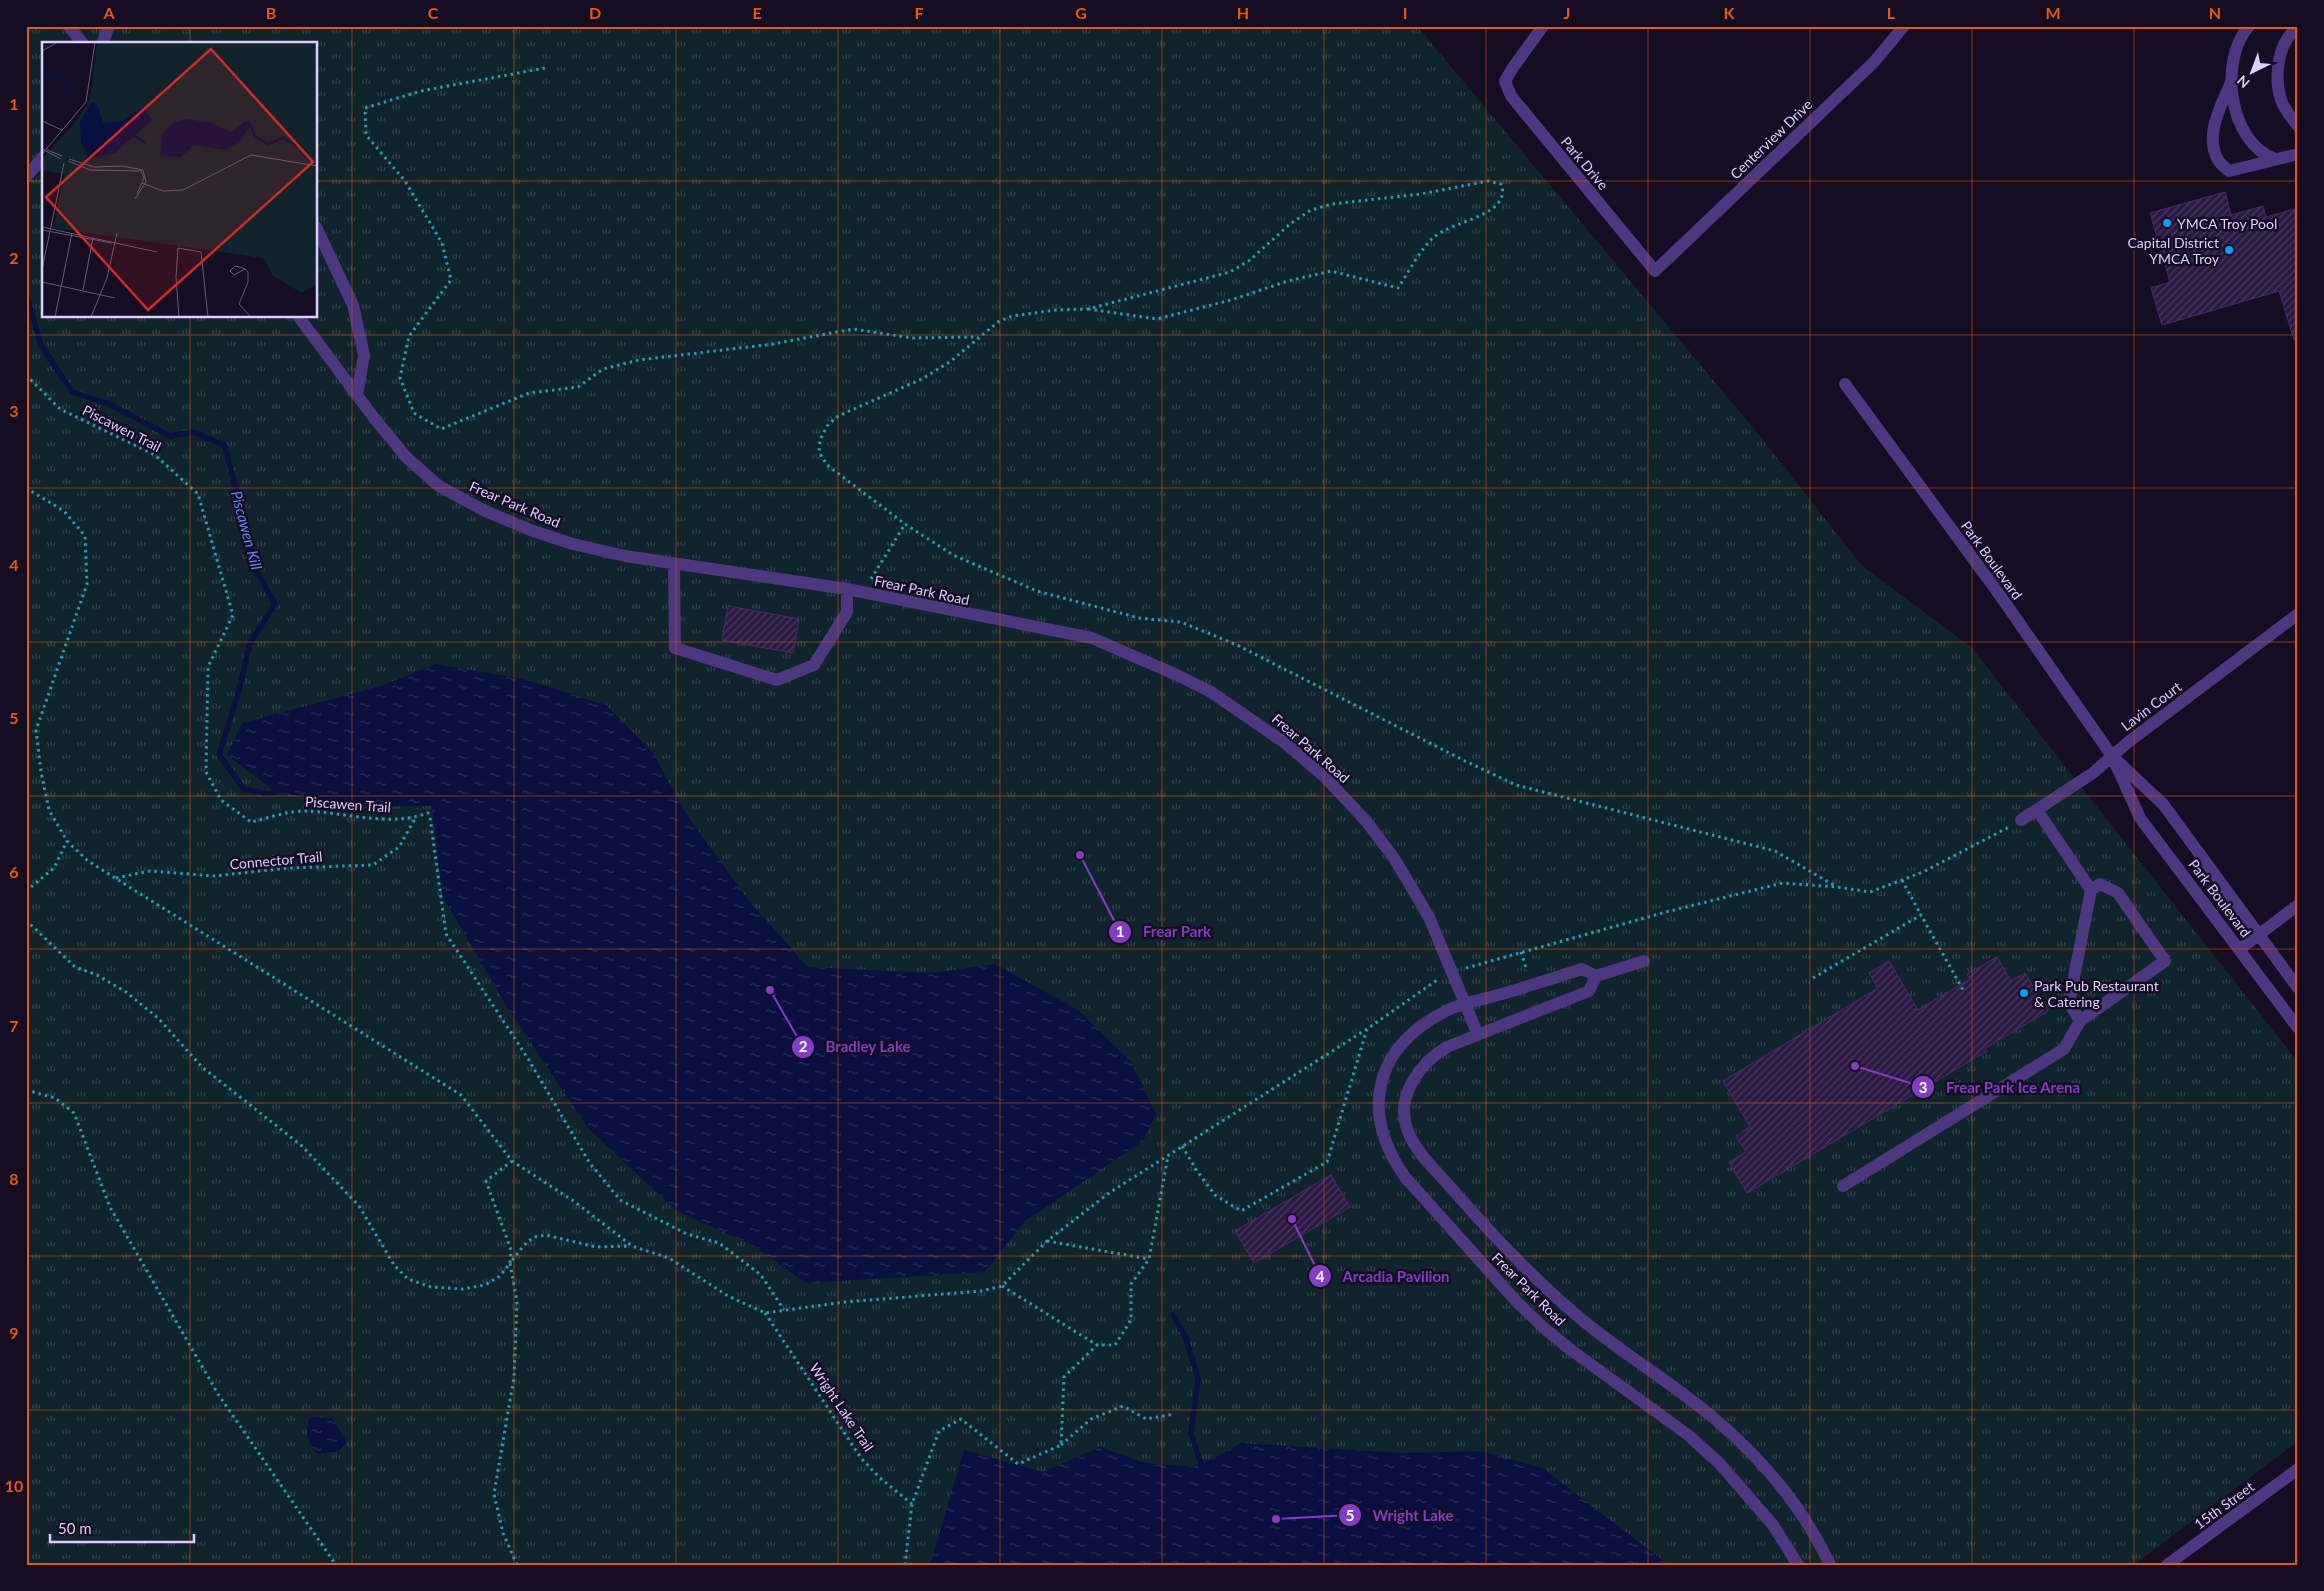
<svg xmlns="http://www.w3.org/2000/svg" width="2324" height="1591" viewBox="0 0 2324 1591" font-family="Lato,sans-serif">
	<defs>
		<pattern id="park-tufts" width="24" height="20" patternUnits="userSpaceOnUse" patternTransform="scale(1.25)"><rect width="24" height="20" fill="#10252b"/><path d="M3 7l-1-3M5 7V3M7 7l1-3M15 17l-1-3M17 17v-4M19 17l1-3" fill="none" stroke="#32434b"/></pattern>
		<pattern id="water-ripples" width="26" height="14" patternUnits="userSpaceOnUse" patternTransform="scale(1.25)"><rect width="26" height="14" fill="#090f3e"/><path d="M2 4q2-2 4 0t4 0M15 11q2-2 4 0t4 0" fill="none" stroke="#2c315b"/></pattern>
		<pattern id="building-hatch" width="6" height="6" patternUnits="userSpaceOnUse" patternTransform="scale(1.25)"><rect width="6" height="6" fill="#2b1942"/><path d="M-1 1l2-2M0 6l6-6M5 7l2-2" fill="none" stroke="#49395e"/></pattern>
	</defs>
	<rect width="100%" height="100%" fill="#150d21"/>
	<path fill="url(#park-tufts)" fill-rule="evenodd" d="M 26,26 L 1417,26 L 1764,441 L 1862,566 L 1972,648 L 2298,1062 L 2298,1441 L 2134,1565 L 26,1565 ZM 44,44 L 316,44 L 316,316 L 44,316 Z"/>
	<path fill="url(#water-ripples)" d="M 435,664 L 523,679 L 606,705 L 654,754 L 682,808 L 749,901 L 808,967 L 932,973 L 995,964 L 1078,1010 L 1131,1062 L 1156,1114 L 1143,1141 L 1024,1222 L 985,1272 L 806,1283 L 754,1246 L 677,1211 L 588,1128 L 507,1007 L 442,895 L 432,806 L 350,807 L 275,791 L 227,755 L 242,723 L 384,685 Z
		M 310,1417 L 332,1418 L 347,1442 L 339,1451 L 318,1454 C 307,1443 304,1430 310,1417 Z
		M 1241,1443 L 1404,1453 L 1481,1451 L 1542,1468 L 1669,1565 L 930,1565 L 964,1450 L 1043,1472 L 1100,1447 L 1145,1463 L 1198,1467 Z"/>
	<g fill="none" stroke-linecap="round" stroke-linejoin="round">
		<path stroke="#090f3e" stroke-width="5.5" d="M 26,293 L 41,345 L 72,392 L 109,404 L 170,436 L 194,432 L 225,446 L 256,570 L 275,604 L 250,643 L 239,690 L 219,755 L 244,789 L 269,794 L 284,789
			M 1173,1315 L 1185,1336 L 1198,1378 L 1191,1434 L 1203,1470"/>
	</g>
	<path fill="url(#building-hatch)" stroke="#492a6e" d="M 2225,192 L 2231,215 L 2263,206 L 2266,217 L 2298,208 L 2298,339 L 2294,340 L 2279,291 L 2162,325 L 2151,288 L 2170,282 L 2150,213 Z
		M 728,606 L 799,619 L 793,653 L 722,640 Z
		M 1997,957 L 2011,981 L 2025,973 L 2048,1011 L 1985,1048 L 1987,1051 L 1747,1193 L 1729,1162 L 1746,1152 L 1736,1136 L 1750,1127 L 1723,1081 L 1878,988 L 1869,973 L 1889,961 L 1918,1010 L 1970,979 L 1967,974 Z
		M 1331,1175 L 1350,1207 L 1254,1263 L 1235,1231 Z"/>
	<g fill="none" stroke-linecap="round" stroke-linejoin="round">
		<path stroke="#2c9ab3" stroke-width="3" stroke-dasharray="2.5 4" stroke-linecap="butt" d="M 545,68 L 421,91 L 365,108 L 366,135 L 405,181 L 442,243 L 451,280 L 409,336 L 400,378 L 414,413 L 441,429 L 529,393 L 578,387 L 603,369 L 639,360 L 773,344 L 853,329 L 912,338 L 978,337
			M 1088,309 L 1157,319 L 1231,300 L 1288,281 L 1331,271 L 1398,288 C 1408,273 1421,248 1434,237 C 1452,221 1513,215 1501,184 L 1488,181 L 1421,194 L 1332,204 L 1311,210 L 1290,224 L 1250,260 L 1230,272 L 1088,309 L 1056,310 L 1012,316 L 998,322 L 951,361 L 922,379 L 838,416 L 827,426 L 820,440 L 819,452 L 827,465 L 905,524 L 953,555 L 1037,591 L 1139,618 L 1181,622 L 1237,645 L 1465,761 L 1516,785 L 1775,851 L 1837,887
			M 26,375 L 60,409 L 155,455 L 198,494 L 233,615 L 208,667 L 206,772 L 221,800 L 251,822 C 269,818 290,810 308,811 C 348,813 389,827 428,813 L 430,817 L 446,934 L 527,1057 L 589,1162 L 620,1200 L 687,1234 L 719,1243 L 761,1275 L 784,1310
			M 26,488 L 64,511 L 85,536 L 87,584 L 36,730 L 41,772 L 49,810 L 67,841 L 88,861 L 461,1095 L 512,1161 L 575,1202 L 632,1246 L 669,1258 L 728,1296 L 765,1313 L 845,1302 L 981,1291 L 1002,1286 L 1047,1241 L 1109,1193 L 1367,1029 L 1437,980
			M 871,579 L 905,524
			M 116,878 L 150,871 L 214,876 L 289,868 L 373,865 L 399,847 L 416,817
			M 1902,880 L 1921,915
			M 26,891 L 54,868 L 67,841
			M 26,920 L 75,967 L 97,975 L 126,992 L 158,1018 L 202,1067 L 302,1146 L 359,1206 L 394,1265 L 408,1279 L 431,1287 L 463,1289 L 485,1285 L 500,1276 L 510,1263 L 511,1250 L 486,1181 L 512,1161
			M 1521,952 L 1527,971
			M 1466,968 L 1666,912 L 1783,883 L 1837,887 L 1870,892 L 1923,872 L 2009,827
			M 1813,978 L 1921,915 L 1963,990
			M 26,1090 L 55,1098 L 74,1113 L 110,1207 L 218,1394 L 336,1565
			M 1182,1146 L 1197,1171 L 1215,1195 L 1241,1211 L 1327,1162 L 1367,1029
			M 1047,1241 L 1149,1259
			M 1002,1286 L 1097,1345 L 1115,1345 L 1131,1320 L 1131,1284 L 1149,1259 L 1168,1156
			M 765,1313 L 861,1458 L 880,1478 L 912,1504
			M 1061,1445 L 1091,1419 L 1123,1406 L 1146,1419 L 1175,1414
			M 517,1565 L 503,1533 L 494,1494 L 514,1377 L 517,1302 L 510,1263 L 524,1245 L 534,1237 L 546,1235 L 596,1247 L 630,1246
			M 905,1565 L 912,1504 L 939,1431 L 961,1419 L 1018,1464 L 1061,1445 L 1064,1377 L 1097,1345"/>
		<path stroke="#4c3780" stroke-width="12" d="M 69,26 L 83,44
			M 1543,26 L 1512,69 L 1505,81 L 1511,96 L 1655,271 L 1874,62 L 1904,26
			M 2249,26 C 2218,61 2229,143 2275,159
			M 2298,28 C 2277,41 2274,78 2281,100 C 2284,108 2292,119 2298,126
			M 102,44 L 109,26
			M 2231,82 C 2221,106 2204,135 2218,160 C 2220,164 2226,168 2229,171 L 2298,154
			M 26,177 L 44,156
			M 316,227 L 353,305 L 364,355 L 357,395
			M 298,316 L 374,418 L 407,458 L 439,486 L 485,511 L 533,531 L 573,544 L 625,556 L 847,589 L 1092,638 L 1177,675 L 1211,692 L 1285,743 L 1325,777 L 1366,821 L 1394,858 L 1429,917 L 1478,1035
			M 1845,384 L 1999,594 L 2112,756 L 2140,818 L 2298,1028
			M 674,564 L 675,648 L 777,680 L 814,665 L 847,612 L 847,589
			M 2116,760 L 2163,804 L 2298,988
			M 2021,820 L 2093,773 L 2127,743 L 2298,614
			M 2240,949 L 2298,905
			M 1644,961 L 1596,976 L 1582,969 C 1554,978 1526,987 1498,995 C 1481,1000 1460,1003 1444,1012 C 1373,1049 1360,1113 1405,1177 L 1516,1301 L 1544,1328 L 1571,1350 L 1688,1435 L 1719,1463 L 1773,1525 L 1798,1565
			M 1596,976 L 1589,991 L 1447,1047 C 1421,1062 1395,1096 1407,1129 C 1415,1152 1436,1170 1452,1189 C 1493,1236 1537,1283 1586,1323 C 1628,1357 1675,1385 1716,1420 C 1763,1460 1804,1509 1830,1565
			M 2080,1021 L 2165,961 L 2118,893 L 2100,884 L 2091,890
			M 1843,1186 L 2064,1049 L 2080,1021 L 2069,1003 L 2091,890 L 2037,810
			M 2167,1565 L 2298,1469"/>
	</g>
	<path fill="none" stroke="#e8590c" stroke-width="1" stroke-opacity="0.55" d="M 190,26 L 190,44M 352,26 L 352,1565M 514,26 L 514,1565M 676,26 L 676,1565M 838,26 L 838,1565M 1000,26 L 1000,1565M 1162,26 L 1162,1565M 1324,26 L 1324,1565M 1486,26 L 1486,1565M 1648,26 L 1648,1565M 1810,26 L 1810,1565M 1972,26 L 1972,1565M 2134,26 L 2134,1565M 26,181 L 44,181M 316,181 L 2298,181M 190,316 L 190,1565M 26,335 L 2298,335M 26,488 L 2298,488M 26,642 L 2298,642M 26,796 L 2298,796M 26,949 L 2298,949M 26,1103 L 2298,1103M 26,1256 L 2298,1256M 26,1410 L 2298,1410"/>
	<g fill="#00a1f8" stroke="#150d21" stroke-width="2">
		<circle cx="2167" cy="223" r="5"/>
		<circle cx="2229" cy="250" r="5"/>
		<circle cx="2024" cy="993" r="5"/>
	</g>
	<g text-anchor="middle" dominant-baseline="central" stroke-width="5" stroke-linejoin="round" paint-order="stroke">
		<g font-size="14" fill="#dfcdff" stroke="#150d21">
			<text transform="translate(1771 139) rotate(-44)">Centerview Drive</text>
			<text transform="translate(1585 163) rotate(50)">Park Drive</text>
			<text transform="translate(122 428) rotate(27)">Piscawen Trail</text>
			<text transform="translate(515 504) rotate(23)">Frear Park Road</text>
			<text transform="translate(1992 560) rotate(54)">Park Boulevard</text>
			<text transform="translate(922 590) rotate(12)">Frear Park Road</text>
			<text transform="translate(2151 706) rotate(-37)">Lavin Court</text>
			<text transform="translate(1311 748) rotate(41)">Frear Park Road</text>
			<text transform="translate(348 804) rotate(4)">Piscawen Trail</text>
			<text transform="translate(276 860) rotate(-5)">Connector Trail</text>
			<text transform="translate(2220 898) rotate(53)">Park Boulevard</text>
			<text transform="translate(1529 1289) rotate(45)">Frear Park Road</text>
			<text transform="translate(842 1407) rotate(56)">Wright Lake Trail</text>
			<text transform="translate(2224 1505) rotate(-36)">15th Street</text>
		</g>
		<g font-size="14" fill="#dfcdff" stroke="#150d21" text-anchor="start">
			<text x="2177" y="223">YMCA Troy Pool</text>
			<text x="2219" y="242" text-anchor="end">Capital District<tspan x="2219" dy="16">YMCA Troy</tspan></text>
			<text x="2034" y="985">Park Pub Restaurant<tspan x="2034" dy="16">&amp; Catering</tspan></text>
		</g>
		<g font-size="15" font-style="italic" fill="#5b8aff" stroke="#150d21">
			<text transform="translate(247 530) rotate(75)">Piscawen Kill</text>
		</g>
	</g>
	<g transform="translate(42 42)">
		<rect width="275" height="275" fill="#150d21"/>
		<path d="M 55,0 L 275,0 L 275,242 L 260,251 L 231,234 L 221,216 L 11,186 L 22,132 L 0,128 L 0,117 L 35,78 L 48,57 Z" fill="#10252b"/>
		<path d="M 50,60 L 55,62 L 61,81 L 80,79 L 101,65 L 110,78 L 73,111 L 47,116 L 39,100 L 38,80 ZM 145,77 L 170,81 L 189,90 L 201,81 L 207,81 L 208,84 L 198,100 L 183,108 L 152,103 L 139,115 L 118,114 L 120,92 L 132,80 Z" fill="#090f3e"/>
		<path fill="none" stroke="#090f3e" stroke-width="2.5" d="M 0,33 L 4,30 L 24,36 L 27,51 L 22,54 L 31,58M 200,82 L 207,80 L 213,94 L 226,102 L 241,96 L 255,104M 91,92 L 103,101"/>
		<path fill="none" stroke="#665a7a" stroke-width="1" d="M 0,9 L 16,0M 0,79 L 20,88M 0,107 L 19,117M 5,108 L 20,114M 0,112 L 44,60 L 53,0M 27,117 L 52,125 L 80,124 L 101,128 L 104,140 L 93,157M 26,119 L 48,128 L 99,129 L 102,136 L 95,152M 100,141 L 121,149 L 141,148 L 209,113 L 275,124M 0,185 L 115,210M 0,188 L 70,201M 203,227 L 192,233 L 188,229 L 193,224 L 201,226 L 203,227 L 206,230 L 206,240 L 197,262 L 209,275M 0,228 L 22,121M 0,240 L 73,256M 41,248 L 51,196M 13,275 L 30,191M 49,275 L 65,236 L 75,191M 137,275 L 134,235 L 136,206 L 159,210 L 166,275"/>
		<path fill="#d62828" fill-opacity="0.15" stroke="#d62828" stroke-width="2.5" d="M 169,7 L 271,120 L 106,268 L 4,155 Z"/>
		<rect width="275" height="275" fill="none" stroke="#dfcdff" stroke-width="2.5"/>
	</g>
	<path fill="none" stroke="#853cc5" stroke-width="2" d="M1080 855L1120 932M770 990L803 1047M1855 1066L1923 1087M1292 1219L1320 1276M1276 1519L1350 1515"/>
	<g fill="#853cc5" stroke="#150d21" stroke-width="2">
		<circle cx="1080" cy="855" r="5"/>
		<circle cx="770" cy="990" r="5"/>
		<circle cx="1855" cy="1066" r="5"/>
		<circle cx="1292" cy="1219" r="5"/>
		<circle cx="1276" cy="1519" r="5"/>
		<circle cx="1120" cy="932" r="12"/>
		<circle cx="803" cy="1047" r="12"/>
		<circle cx="1923" cy="1087" r="12"/>
		<circle cx="1320" cy="1276" r="12"/>
		<circle cx="1350" cy="1515" r="12"/>
	</g>
	<g font-size="15" text-anchor="middle" font-weight="bold" fill="#fff">
		<text x="1120" y="937">1</text>
		<text x="803" y="1052">2</text>
		<text x="1923" y="1093">3</text>
		<text x="1320" y="1282">4</text>
		<text x="1350" y="1521">5</text>
	</g>
	<g font-size="15" text-anchor="middle" font-weight="bold" fill="#853cc5" stroke="#150d21" stroke-width="5" stroke-linejoin="round" paint-order="stroke">
		<text x="1177" y="937">Frear Park</text>
		<text x="868" y="1052">Bradley Lake</text>
		<text x="2013" y="1093">Frear Park Ice Arena</text>
		<text x="1396" y="1282">Arcadia Pavilion</text>
		<text x="1413" y="1521">Wright Lake</text>
	</g>
	<rect width="2324" height="1591" fill="none" stroke="#150d21" stroke-width="55"/>
	<g transform="translate(2252 72) rotate(222)" stroke="#150d21" stroke-width="4" paint-order="stroke">
	<path d="M0-4L9 19L0 12L-9 19Z" fill="#dfcdff"/>
	<text y="-8" font-size="14" font-weight="bold" text-anchor="middle" fill="#dfcdff">N</text>
	</g>
	<path d="M50 1534v8h144v-8" fill="none" stroke="#dfcdff" stroke-width="2.5"/>
	<text x="58" y="1534" font-size="15" fill="#dfcdff" stroke="#150d21" stroke-width="4" paint-order="stroke">50 m</text>
	<rect x="28" y="28" width="2268" height="1536" fill="none" stroke="#e8590c" stroke-width="2"/>
	<g font-size="16" text-anchor="middle" font-weight="bold" fill="#e8590c">
		<text x="109" y="19">A</text>
		<text x="271" y="19">B</text>
		<text x="433" y="19">C</text>
		<text x="595" y="19">D</text>
		<text x="757" y="19">E</text>
		<text x="919" y="19">F</text>
		<text x="1081" y="19">G</text>
		<text x="1243" y="19">H</text>
		<text x="1405" y="19">I</text>
		<text x="1567" y="19">J</text>
		<text x="1729" y="19">K</text>
		<text x="1891" y="19">L</text>
		<text x="2053" y="19">M</text>
		<text x="2215" y="19">N</text>
		<text x="14" y="110">1</text>
		<text x="14" y="264">2</text>
		<text x="14" y="417">3</text>
		<text x="14" y="571">4</text>
		<text x="14" y="724">5</text>
		<text x="14" y="878">6</text>
		<text x="14" y="1032">7</text>
		<text x="14" y="1185">8</text>
		<text x="14" y="1339">9</text>
		<text x="14" y="1492">10</text>
	</g>
</svg>
